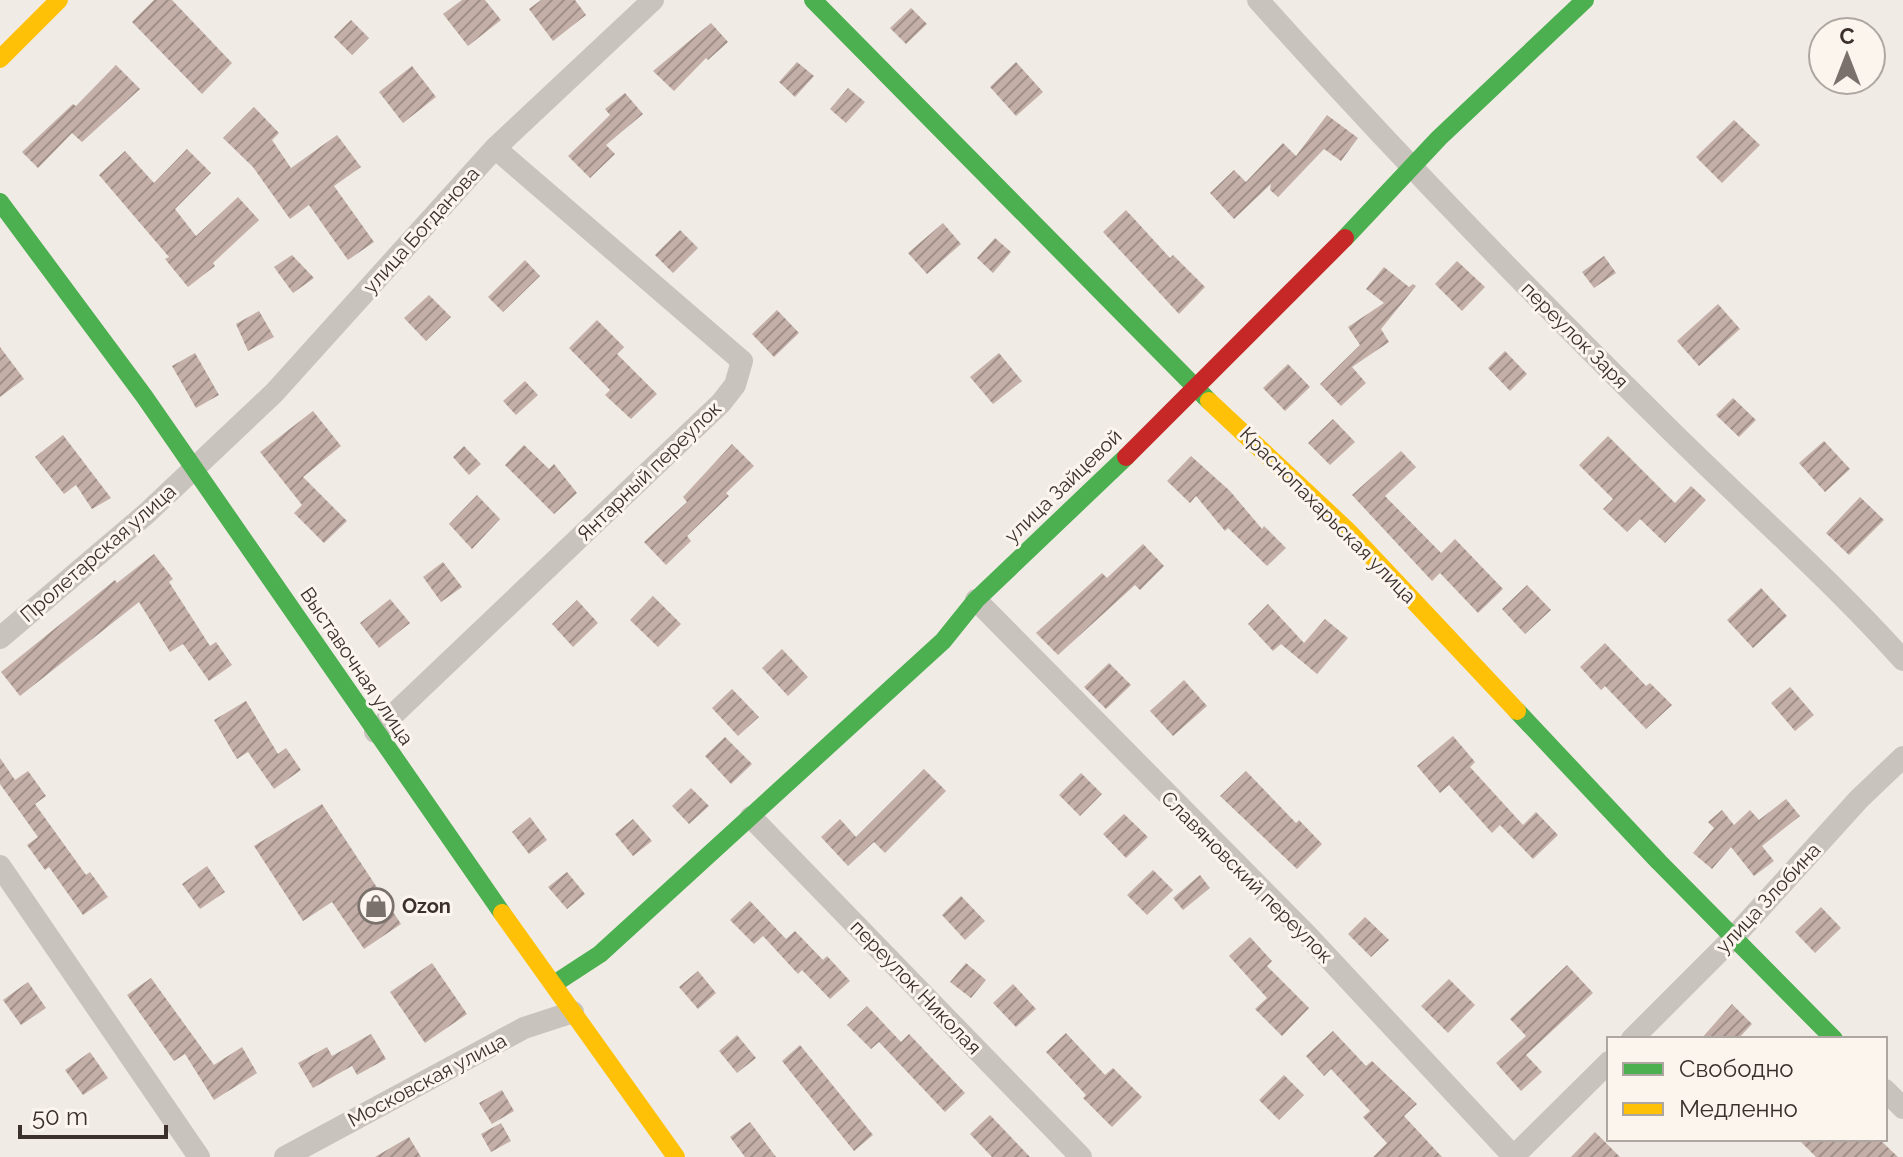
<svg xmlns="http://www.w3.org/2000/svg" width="1903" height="1157" viewBox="0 0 1903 1157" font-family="Raleway,sans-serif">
	<defs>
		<pattern id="building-hatch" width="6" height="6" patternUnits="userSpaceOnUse" patternTransform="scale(2)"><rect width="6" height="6" fill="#c3afa7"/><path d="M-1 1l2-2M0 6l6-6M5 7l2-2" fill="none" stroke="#a08f88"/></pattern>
	</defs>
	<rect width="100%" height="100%" fill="#f0ebe5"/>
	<path fill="url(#building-hatch)" d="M 154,0 L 172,0 L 232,63 L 202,94 L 132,22 Z
		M 462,0 L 485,0 L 501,20 L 468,46 L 443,14 Z
		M 541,0 L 575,0 L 586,15 L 553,41 L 529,9 Z
		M 911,8 L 927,24 L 906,44 L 890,28 Z
		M 351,20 L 369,38 L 352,55 L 334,37 Z
		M 711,23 L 728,42 L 708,60 L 706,58 L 674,91 L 653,71 Z
		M 797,62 L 814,76 L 795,97 L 779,82 Z
		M 1016,62 L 1043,92 L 1016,116 L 990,87 Z
		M 116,65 L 140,89 L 82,142 L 72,133 L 38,168 L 22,152 L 73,104 L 76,106 Z
		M 412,66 L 436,97 L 403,123 L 379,92 Z
		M 848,88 L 865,102 L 846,123 L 830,109 Z
		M 625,93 L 643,114 L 606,145 L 615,154 L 590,178 L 568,156 L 610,115 L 605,109 Z
		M 254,107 L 279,133 L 272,140 L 291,168 L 337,135 L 361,167 L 334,186 L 374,242 L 348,260 L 309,205 L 290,219 L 253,167 L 223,138 Z
		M 1327,115 L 1358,138 L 1341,161 L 1324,149 L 1278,197 L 1270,190 L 1271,184 L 1234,219 L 1210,193 L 1234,170 L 1246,182 L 1283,143 L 1296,156 Z
		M 1734,120 L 1760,145 L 1722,183 L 1696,157 Z
		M 187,149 L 211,173 L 175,209 L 196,236 L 238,197 L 259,220 L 213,263 L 215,266 L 188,287 L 165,259 L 169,257 L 99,175 L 125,151 L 154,183 Z
		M 1126,210 L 1170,258 L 1173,255 L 1205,287 L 1179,314 L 1103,232 Z
		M 943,223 L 961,244 L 927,274 L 908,253 Z
		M 680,230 L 698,248 L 673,273 L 655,255 Z
		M 995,238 L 1011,252 L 993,273 L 977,258 Z
		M 292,255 L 314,278 L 293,293 L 274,267 Z
		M 1604,256 L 1616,273 L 1594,288 L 1582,272 Z
		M 525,260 L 540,276 L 503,312 L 488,297 Z
		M 1457,261 L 1485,287 L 1462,311 L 1435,284 Z
		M 1384,267 L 1409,287 L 1413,284 L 1416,286 L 1381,329 L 1389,342 L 1352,367 L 1366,383 L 1341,406 L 1320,384 L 1360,345 L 1348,327 L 1384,303 L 1366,289 Z
		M 429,295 L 451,317 L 426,341 L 404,318 Z
		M 1718,304 L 1740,329 L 1699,366 L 1677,341 Z
		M 777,310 L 799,333 L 774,357 L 752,334 Z
		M 259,311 L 274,337 L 248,351 L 236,324 Z
		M 597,320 L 624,347 L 617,354 L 657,394 L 631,419 L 605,395 L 610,390 L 569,348 Z
		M 0,347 L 24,379 L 0,397 Z
		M 1505,351 L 1527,374 L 1510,391 L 1488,368 Z
		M 195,353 L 219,395 L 196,408 L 172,366 Z
		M 999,353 L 1022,381 L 993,404 L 970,377 Z
		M 1288,364 L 1310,387 L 1285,411 L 1263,388 Z
		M 525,381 L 538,395 L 516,415 L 503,401 Z
		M 1733,398 L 1756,420 L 1739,437 L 1716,415 Z
		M 313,411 L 341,446 L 303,477 L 347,521 L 324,543 L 294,513 L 302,505 L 260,452 Z
		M 1333,419 L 1355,442 L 1330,465 L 1308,443 Z
		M 63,435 L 111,498 L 92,509 L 76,485 L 64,494 L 35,457 Z
		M 1608,436 L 1675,503 L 1691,486 L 1706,500 L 1665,543 L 1640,519 L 1627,532 L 1603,509 L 1613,499 L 1579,465 Z
		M 1824,441 L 1850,469 L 1825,492 L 1799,463 Z
		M 732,444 L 754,466 L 726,493 L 729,496 L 687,536 L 691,541 L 666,565 L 644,542 L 687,502 L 683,497 Z
		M 524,445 L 549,469 L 554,464 L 577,493 L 554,514 L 505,465 Z
		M 464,446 L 481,464 L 469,475 L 453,457 Z
		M 1401,451 L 1416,467 L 1385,496 L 1441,553 L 1455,539 L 1503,589 L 1478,613 L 1440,573 L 1432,581 L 1352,495 Z
		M 1191,456 L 1230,491 L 1262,529 L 1264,526 L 1286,548 L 1267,566 L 1228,528 L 1225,531 L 1196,496 L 1190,503 L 1167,481 Z
		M 477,495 L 500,519 L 472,549 L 449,524 Z
		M 1860,497 L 1884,520 L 1849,555 L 1826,533 Z
		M 1143,544 L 1164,566 L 1140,590 L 1135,585 L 1058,655 L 1036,633 L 1102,573 L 1107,578 Z
		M 154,554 L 173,579 L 169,582 L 210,646 L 216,642 L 232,665 L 209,681 L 183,644 L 170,652 L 139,602 L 20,696 L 1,672 L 115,580 L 117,583 Z
		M 443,562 L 462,587 L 441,602 L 423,577 Z
		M 1527,585 L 1551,610 L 1525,634 L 1502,609 Z
		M 1761,588 L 1787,616 L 1753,648 L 1727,620 Z
		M 653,596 L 681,624 L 658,647 L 630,620 Z
		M 390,599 L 410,623 L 379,648 L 360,623 Z
		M 577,600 L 598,623 L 573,647 L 552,624 Z
		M 1268,604 L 1304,643 L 1325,619 L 1348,638 L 1317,674 L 1281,644 L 1273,651 L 1248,624 Z
		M 1605,643 L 1646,686 L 1650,683 L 1672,705 L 1646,729 L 1605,686 L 1601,690 L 1580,667 Z
		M 782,649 L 808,677 L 788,696 L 762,668 Z
		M 1109,663 L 1131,685 L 1106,709 L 1084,687 Z
		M 1184,680 L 1207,706 L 1173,736 L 1150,711 Z
		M 1790,687 L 1814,715 L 1795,731 L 1771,703 Z
		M 732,689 L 759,717 L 738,736 L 712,708 Z
		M 246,701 L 278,754 L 286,748 L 301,770 L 274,789 L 248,752 L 237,759 L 214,720 Z
		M 1453,736 L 1475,762 L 1470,767 L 1523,825 L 1536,812 L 1558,835 L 1533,859 L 1500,825 L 1492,833 L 1449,785 L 1440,793 L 1417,766 Z
		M 725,737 L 752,764 L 731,784 L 705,756 Z
		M 0,758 L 15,780 L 28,771 L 46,796 L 35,804 L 86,875 L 90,872 L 108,897 L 83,915 L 49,867 L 45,870 L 27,845 L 38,837 L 0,784 Z
		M 924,769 L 946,791 L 885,853 L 874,842 L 848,866 L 821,837 L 840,819 L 856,837 Z
		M 1246,771 L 1296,823 L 1299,820 L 1322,844 L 1297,869 L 1220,796 Z
		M 1081,773 L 1102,794 L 1080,816 L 1059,795 Z
		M 691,788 L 709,806 L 689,824 L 672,806 Z
		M 1786,799 L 1800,816 L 1762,846 L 1774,861 L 1754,876 L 1731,847 L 1712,869 L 1693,853 L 1714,828 L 1708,822 L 1722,810 L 1734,825 L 1750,810 L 1759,820 Z
		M 322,804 L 401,924 L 364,949 L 332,902 L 303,921 L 254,846 Z
		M 1124,814 L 1148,837 L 1126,858 L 1103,834 Z
		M 530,817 L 547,840 L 529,854 L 512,832 Z
		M 633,819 L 652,841 L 633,856 L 615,834 Z
		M 207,866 L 225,892 L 200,909 L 182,884 Z
		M 1153,870 L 1173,890 L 1147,915 L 1127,895 Z
		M 567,872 L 585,894 L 567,909 L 548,887 Z
		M 1200,875 L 1210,888 L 1183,910 L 1173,898 Z
		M 961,896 L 985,921 L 965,940 L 942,915 Z
		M 750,901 L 786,939 L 795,931 L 823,960 L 827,956 L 850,981 L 830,999 L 802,970 L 798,974 L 763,936 L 754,944 L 730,920 Z
		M 1821,907 L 1841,928 L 1815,953 L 1795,932 Z
		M 1365,917 L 1389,940 L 1371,957 L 1348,934 Z
		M 1250,937 L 1272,961 L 1267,966 L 1309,1008 L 1282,1036 L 1255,1009 L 1267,998 L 1229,956 Z
		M 432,963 L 467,1014 L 425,1043 L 390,992 Z
		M 966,963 L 986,980 L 971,998 L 950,982 Z
		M 1567,965 L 1593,993 L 1526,1055 L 1542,1072 L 1521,1091 L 1496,1063 L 1526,1036 L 1510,1019 Z
		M 698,971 L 716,993 L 698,1009 L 679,987 Z
		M 151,978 L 214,1065 L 242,1047 L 257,1073 L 214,1100 L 185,1054 L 174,1061 L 127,995 Z
		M 1449,979 L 1475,1005 L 1448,1033 L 1421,1006 Z
		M 28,982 L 46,1008 L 21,1025 L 3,1000 Z
		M 1013,984 L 1036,1009 L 1016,1027 L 993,1003 Z
		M 1732,1004 L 1752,1024 L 1738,1039 L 1701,1039 Z
		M 867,1006 L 901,1042 L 909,1034 L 965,1093 L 945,1112 L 879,1042 L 871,1049 L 847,1025 Z
		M 1333,1031 L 1366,1066 L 1372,1061 L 1417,1104 L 1404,1116 L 1442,1157 L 1373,1157 L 1387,1143 L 1363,1117 L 1370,1111 L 1331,1069 L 1324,1076 L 1306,1056 Z
		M 1066,1033 L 1105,1075 L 1113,1068 L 1142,1097 L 1112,1127 L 1083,1098 L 1086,1095 L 1046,1052 Z
		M 371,1034 L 386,1059 L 357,1075 L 352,1066 L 313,1088 L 298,1063 L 327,1047 L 332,1056 Z
		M 737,1035 L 756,1058 L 737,1073 L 719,1051 Z
		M 800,1045 L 873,1135 L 854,1151 L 782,1061 Z
		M 90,1052 L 108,1078 L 83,1095 L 65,1070 Z
		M 1284,1075 L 1304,1095 L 1279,1120 L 1259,1100 Z
		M 502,1090 L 514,1111 L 492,1124 L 479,1103 Z
		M 990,1115 L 1030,1157 L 992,1157 L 970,1134 Z
		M 750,1122 L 776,1157 L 745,1157 L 730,1137 Z
		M 501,1123 L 511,1141 L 491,1152 L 481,1134 Z
		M 1595,1132 L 1620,1157 L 1571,1157 Z
		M 409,1137 L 421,1157 L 375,1157 Z
		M 1798,1139 L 1879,1139 L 1898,1157 L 1816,1157 Z"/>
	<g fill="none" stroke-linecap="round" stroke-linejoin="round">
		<path stroke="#c9c3be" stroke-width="22" d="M 1258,0 C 1388,145 1522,284 1661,421 C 1741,501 1827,575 1903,660
			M 976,600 L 1307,935 L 1514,1157
			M 0,638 L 147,513 L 274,393 L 495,148 L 653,0
			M 375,732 L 721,403 L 735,385 L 742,361 L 495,148
			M 751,817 L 1081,1157
			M 0,866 L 199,1157
			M 1632,1039 L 1733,938 L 1859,799 L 1903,757
			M 1885,1090 L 1903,1108
			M 285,1157 L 524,1028 L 573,1012
			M 1513,1157 L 1609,1062"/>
		<path stroke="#4caf50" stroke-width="18" d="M 813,0 L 1209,401
			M 0,202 L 144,396 L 502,913
			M 1345,238 L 1439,138 L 1585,0
			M 1517,711 L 1659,862 L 1834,1039
			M 554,984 L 600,954 L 943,641 L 976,600 L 1126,457"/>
		<path stroke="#ffc107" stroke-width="18" d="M 0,59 L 59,0
			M 1209,401 L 1347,530 L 1517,711
			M 502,913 L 676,1157"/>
		<path stroke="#c62828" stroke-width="18" d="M 1126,457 L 1345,238"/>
	</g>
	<defs>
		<symbol id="shop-ring" viewBox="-11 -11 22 22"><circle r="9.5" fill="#fbf5ee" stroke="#7a716c" stroke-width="1.5"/><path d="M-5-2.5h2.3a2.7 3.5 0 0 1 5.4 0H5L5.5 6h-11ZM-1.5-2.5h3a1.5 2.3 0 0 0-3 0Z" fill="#7a716c"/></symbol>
	</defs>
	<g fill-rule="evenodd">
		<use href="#shop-ring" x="356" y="886" width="40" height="40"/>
	</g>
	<g text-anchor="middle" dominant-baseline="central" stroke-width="6" stroke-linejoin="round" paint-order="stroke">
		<g font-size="20" fill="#3b302b" stroke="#fbf5ee">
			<text transform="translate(421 230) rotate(-48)">улица Богданова</text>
			<text transform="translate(1575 335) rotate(45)">переулок Заря</text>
			<text transform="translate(649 471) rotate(-44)">Янтарный переулок</text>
			<text transform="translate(1063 486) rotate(-44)">улица Зайцевой</text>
			<text transform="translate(1328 515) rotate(45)">Краснопахарьская улица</text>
			<text transform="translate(98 553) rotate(-41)">Пролетарская улица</text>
			<text transform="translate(357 666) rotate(56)">Выставочная улица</text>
			<text transform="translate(1247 877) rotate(45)">Славяновский переулок</text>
			<text transform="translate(1768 898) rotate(-47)">улица Злобина</text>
			<text transform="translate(916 987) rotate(46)">переулок Николая</text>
			<text transform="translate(427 1080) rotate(-28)">Московская улица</text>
		</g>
		<g font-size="20" font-weight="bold" fill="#3b302b" stroke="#fbf5ee" text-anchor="start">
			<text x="402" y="906">Ozon</text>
		</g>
	</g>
	<rect x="1607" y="1037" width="280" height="104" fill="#fbf5ee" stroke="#aea6a0" stroke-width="2"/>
	<rect x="1623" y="1063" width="40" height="12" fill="#4caf50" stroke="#aea6a0" stroke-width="2"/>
	<text x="1679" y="1077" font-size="24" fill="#3b302b">Свободно</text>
	<rect x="1623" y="1103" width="40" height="12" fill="#ffc107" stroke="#aea6a0" stroke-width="2"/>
	<text x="1679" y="1117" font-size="24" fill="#3b302b">Медленно</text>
	<g transform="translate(1847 56)"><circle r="38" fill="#fbf5ee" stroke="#aea6a0" stroke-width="2"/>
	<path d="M0-6L14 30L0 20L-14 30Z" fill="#7a716c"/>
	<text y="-12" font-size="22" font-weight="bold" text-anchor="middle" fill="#3b302b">С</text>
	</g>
	<path d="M20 1125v12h146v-12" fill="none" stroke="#3b302b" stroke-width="4"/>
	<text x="32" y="1125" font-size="24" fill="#3b302b" stroke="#fbf5ee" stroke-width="6" paint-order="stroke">50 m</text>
</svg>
